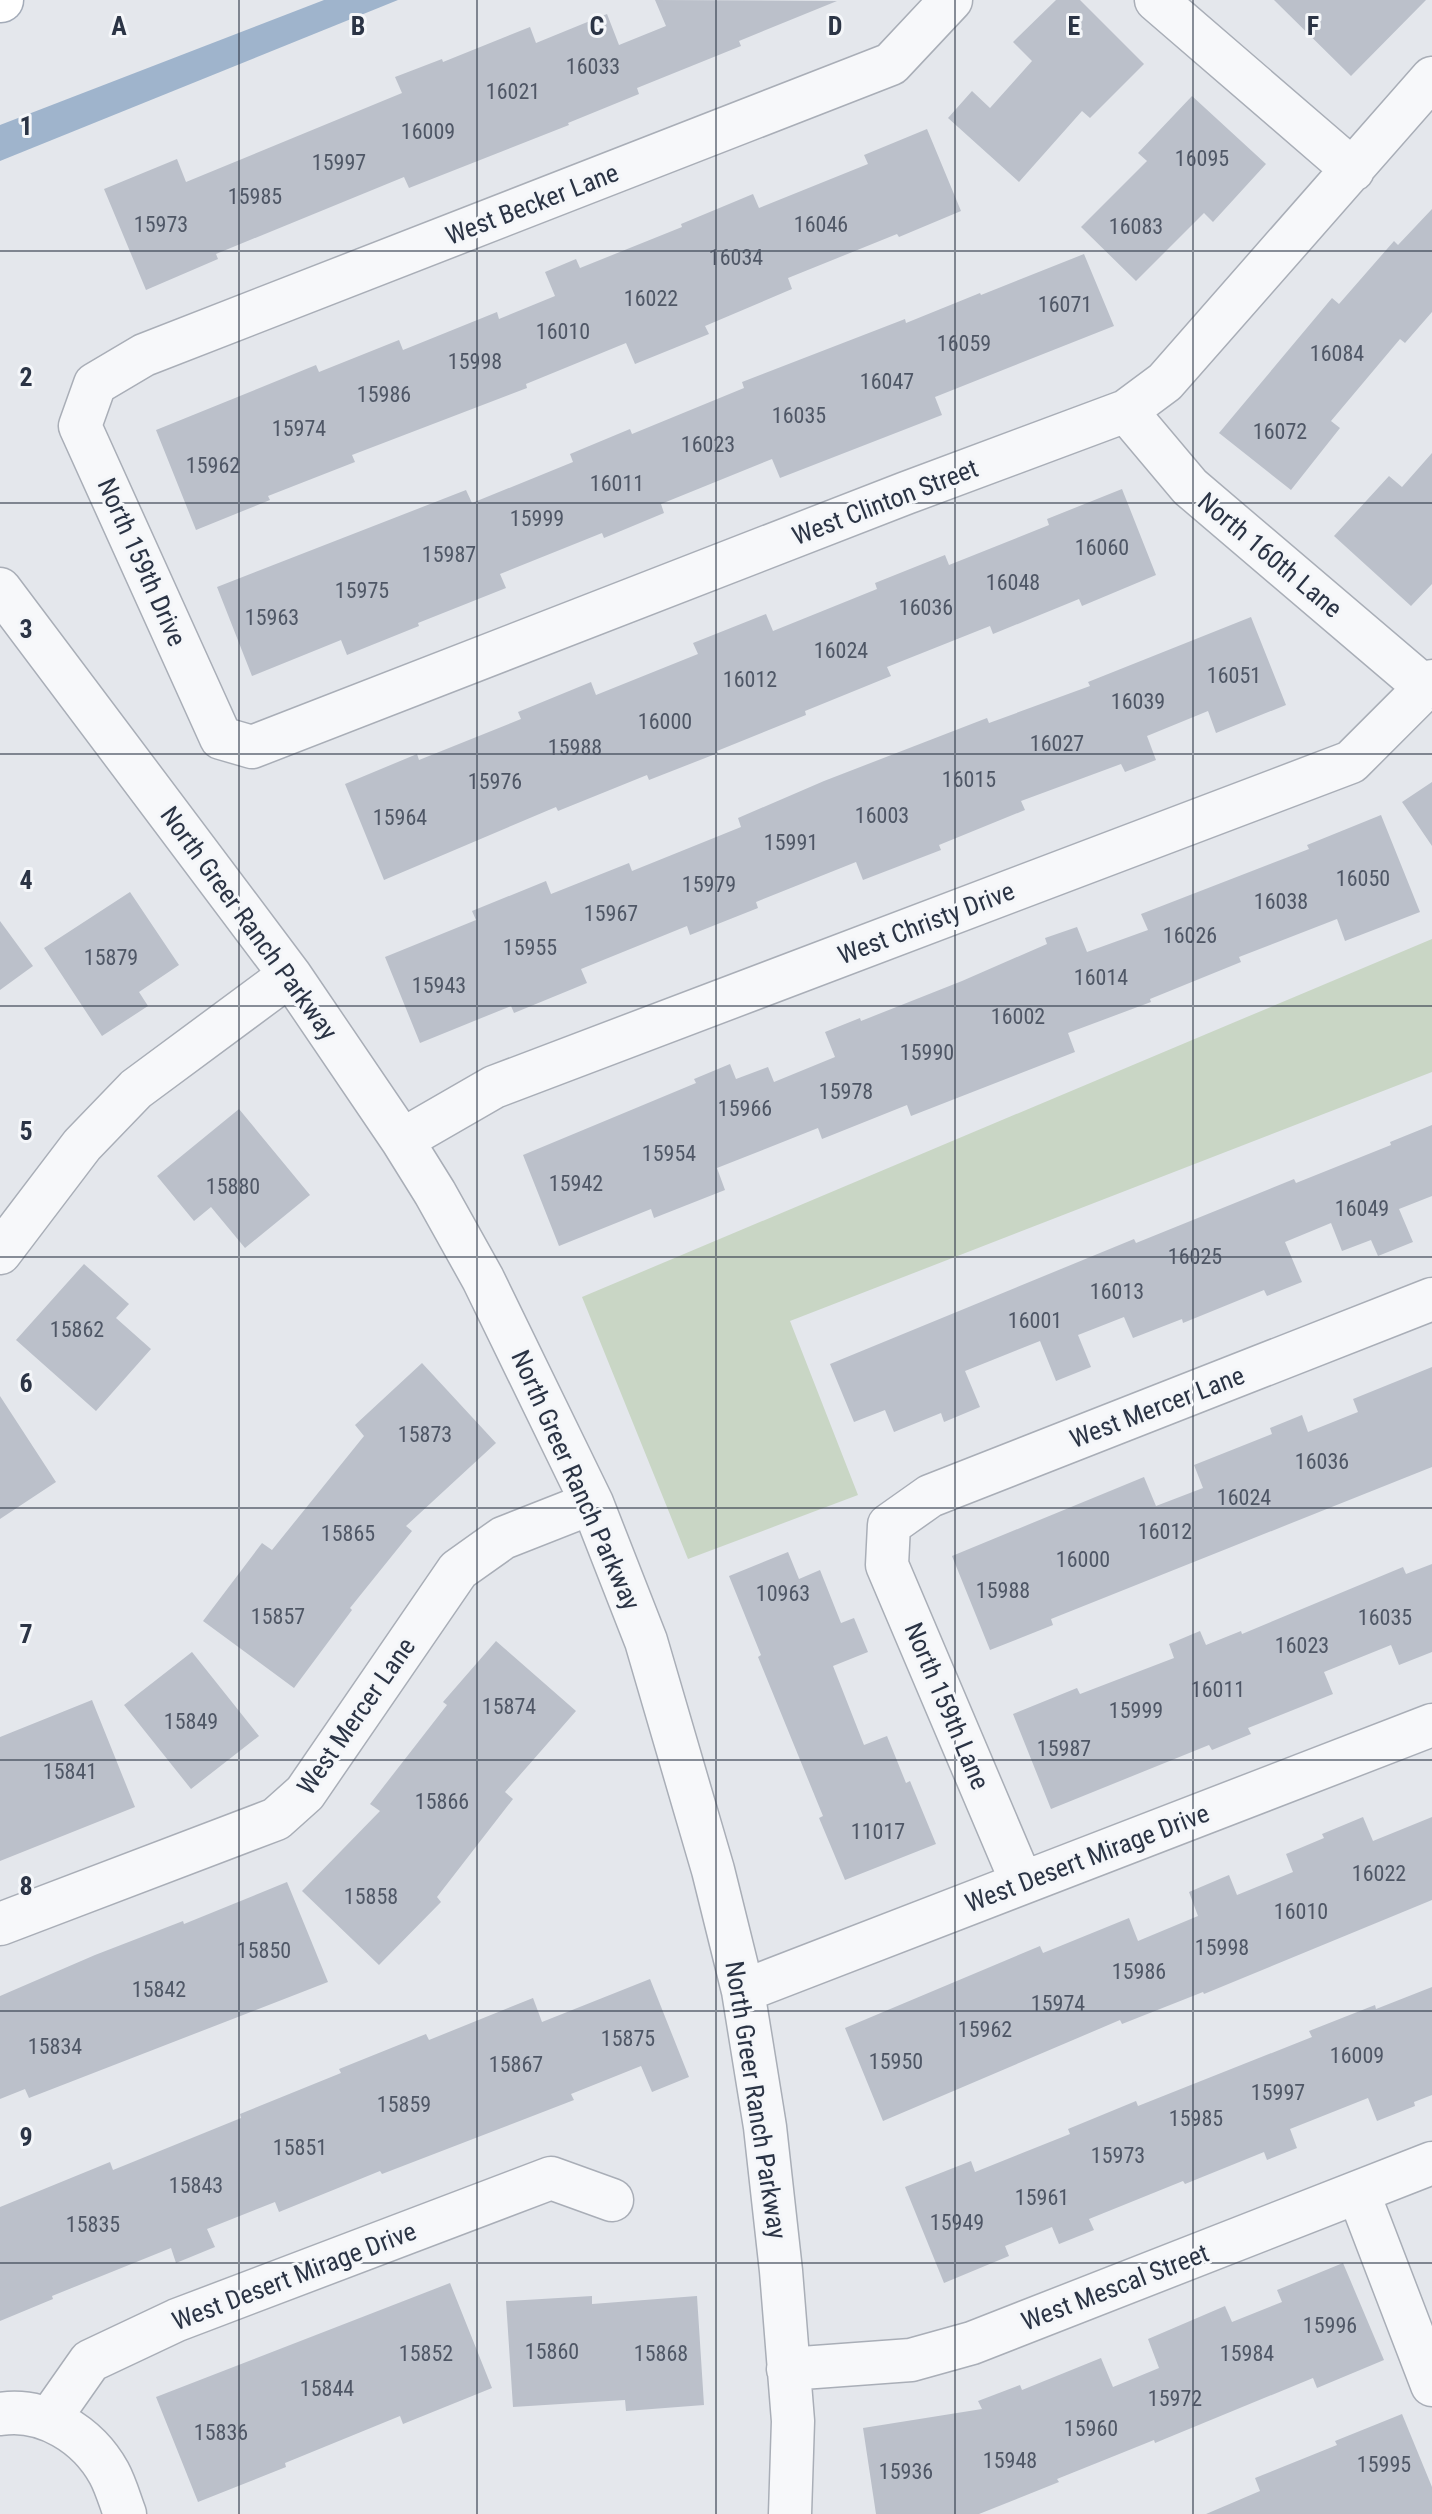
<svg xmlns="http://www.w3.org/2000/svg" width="1432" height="2514" viewBox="0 0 1432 2514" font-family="'Roboto Condensed',sans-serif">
	<rect width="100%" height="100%" fill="#e4e7ec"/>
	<path fill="#c9d6c5" d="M 1432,939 L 1432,1072 L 790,1321 L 858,1495 L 688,1559 L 582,1297 Z"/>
	<path fill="#9fb4cc" d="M 324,0 L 398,0 L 0,161 L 0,125 Z"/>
	<path fill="#bbc0ca" d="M 655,0 L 837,1 L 739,41 L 741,46 L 637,88 L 639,94 L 568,123 L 569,125 L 409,188 L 404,177 L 216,254 L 218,259 L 146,290 L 104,189 L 177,159 L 186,182 L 402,93 L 395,77 L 442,59 L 443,62 L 530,27 L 536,43 L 607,14 L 619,45 L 666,26 Z
		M 1056,0 L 1080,0 L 1144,64 L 1090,118 L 1082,111 L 1019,182 L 948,118 L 972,91 L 990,108 L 1032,61 L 1013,42 Z
		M 1274,0 L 1426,0 L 1351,76 Z
		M 1192,96 L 1266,164 L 1213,222 L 1204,213 L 1136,281 L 1081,227 L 1147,161 L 1138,153 Z
		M 927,129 L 961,211 L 899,237 L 897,234 L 788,278 L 792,289 L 705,326 L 709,334 L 635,364 L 626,343 L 526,384 L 527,388 L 352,455 L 355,462 L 268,496 L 270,500 L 196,530 L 156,430 L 316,365 L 319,372 L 399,340 L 403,350 L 497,312 L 499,319 L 555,296 L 545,272 L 576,259 L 580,268 L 682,227 L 681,224 L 753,194 L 759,208 L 868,164 L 864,155 Z
		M 1432,209 L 1432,312 L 1405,343 L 1400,339 L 1331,421 L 1340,428 L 1291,490 L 1219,433 L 1332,298 L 1339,304 L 1394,241 L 1398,245 Z
		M 1084,254 L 1114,326 L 935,397 L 942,415 L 780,478 L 772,459 L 661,504 L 664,513 L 604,538 L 602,533 L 500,574 L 506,588 L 418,623 L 419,626 L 347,655 L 341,640 L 252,676 L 217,587 L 466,490 L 472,503 L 573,462 L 570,454 L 630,429 L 632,434 L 744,388 L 742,382 L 905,319 L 906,323 L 980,293 L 981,295 Z
		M 1432,453 L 1432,584 L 1411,606 L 1334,536 L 1389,476 L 1402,487 Z
		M 1122,489 L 1156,575 L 1082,606 L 1079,599 L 993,634 L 990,626 L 887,667 L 891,676 L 805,711 L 806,715 L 717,751 L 718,753 L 649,780 L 647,775 L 558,811 L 556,807 L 384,880 L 345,784 L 417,754 L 419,760 L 521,719 L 518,712 L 591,682 L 596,695 L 698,654 L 693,643 L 766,614 L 773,631 L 877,589 L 875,583 L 945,555 L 949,565 L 1049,525 L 1047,519 Z
		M 1251,617 L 1286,705 L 1216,733 L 1208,711 L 1147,736 L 1156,760 L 1125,772 L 1121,764 L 1021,801 L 1025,810 L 939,845 L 941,850 L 863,880 L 856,862 L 756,902 L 758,908 L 690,935 L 687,926 L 581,969 L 587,983 L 514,1013 L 511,1006 L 420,1043 L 385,957 L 476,920 L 472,911 L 546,881 L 551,894 L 629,863 L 632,871 L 741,827 L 738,818 L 824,781 L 987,718 L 989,723 L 1090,686 L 1088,682 Z
		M 1432,782 L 1432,846 L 1402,802 Z
		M 1381,815 L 1420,912 L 1345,941 L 1337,919 L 1239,957 L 1241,962 L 1150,999 L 1151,1002 L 1068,1033 L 1075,1052 L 911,1116 L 907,1105 L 822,1139 L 818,1128 L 717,1168 L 725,1190 L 654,1218 L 651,1209 L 559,1246 L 523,1155 L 696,1083 L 694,1079 L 730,1064 L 736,1079 L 768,1067 L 774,1082 L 835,1057 L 825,1032 L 860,1018 L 861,1021 L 962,981 L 1047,944 L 1045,938 L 1077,927 L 1087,952 L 1148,930 L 1141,914 L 1309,849 L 1307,845 Z
		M 130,892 L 179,965 L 139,992 L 148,1006 L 102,1036 L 44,948 Z
		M 0,921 L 33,966 L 0,990 Z
		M 239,1109 L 310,1195 L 245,1248 L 211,1207 L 194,1221 L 157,1176 Z
		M 1432,1125 L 1432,1196 L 1399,1209 L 1413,1242 L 1378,1256 L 1371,1240 L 1342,1251 L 1331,1223 L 1285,1242 L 1302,1282 L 1267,1296 L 1264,1290 L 1183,1323 L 1182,1319 L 1133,1338 L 1124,1317 L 1078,1335 L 1091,1367 L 1056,1381 L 1040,1341 L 965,1371 L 980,1407 L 944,1422 L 941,1413 L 894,1432 L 885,1410 L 854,1422 L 830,1364 L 1134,1239 L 1136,1243 L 1294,1179 L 1296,1183 L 1391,1145 L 1390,1142 Z
		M 84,1264 L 129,1304 L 116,1318 L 151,1349 L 96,1411 L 16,1340 Z
		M 422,1363 L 496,1443 L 406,1526 L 412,1531 L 350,1608 L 352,1610 L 294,1688 L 203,1621 L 262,1543 L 272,1550 L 364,1436 L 355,1425 Z
		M 1432,1367 L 1432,1467 L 1051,1619 L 1053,1625 L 990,1650 L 952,1556 L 1144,1477 L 1156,1506 L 1203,1488 L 1194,1465 L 1272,1434 L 1270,1428 L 1302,1415 L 1308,1432 L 1358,1412 L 1353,1399 Z
		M 0,1396 L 56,1482 L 0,1519 Z
		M 788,1552 L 799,1579 L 820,1570 L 841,1623 L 854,1618 L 868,1652 L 833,1666 L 864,1745 L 887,1736 L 906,1783 L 910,1781 L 936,1844 L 845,1880 L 819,1818 L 823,1816 L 758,1657 L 761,1655 L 729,1576 Z
		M 1432,1564 L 1432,1652 L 1399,1665 L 1391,1645 L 1324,1672 L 1333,1694 L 1248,1728 L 1251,1734 L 1212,1750 L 1209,1745 L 1051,1809 L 1013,1714 L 1077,1688 L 1080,1694 L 1174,1658 L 1169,1644 L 1200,1631 L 1206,1645 L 1241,1631 L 1242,1634 L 1403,1567 L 1406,1574 Z
		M 496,1641 L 576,1711 L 505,1792 L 513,1799 L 437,1897 L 441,1902 L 379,1965 L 302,1891 L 380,1811 L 370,1804 L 447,1705 L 443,1702 Z
		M 192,1652 L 259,1736 L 191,1789 L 124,1705 Z
		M 92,1700 L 135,1807 L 0,1861 L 0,1737 Z
		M 1363,1817 L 1373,1841 L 1432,1817 L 1432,1900 L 1204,1994 L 1203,1992 L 1122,2024 L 1120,2020 L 883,2121 L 845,2028 L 1040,1946 L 1043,1953 L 1129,1918 L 1138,1941 L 1198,1916 L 1189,1892 L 1229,1875 L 1237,1895 L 1293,1872 L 1286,1854 L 1324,1838 L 1322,1834 Z
		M 287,1882 L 328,1982 L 29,2098 L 25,2089 L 0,2099 L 0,1996 L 95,1955 L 183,1921 L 184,1924 Z
		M 650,1979 L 689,2077 L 652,2092 L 641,2066 L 571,2094 L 574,2100 L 382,2174 L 380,2171 L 279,2212 L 275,2202 L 207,2229 L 215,2247 L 176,2263 L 171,2248 L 52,2296 L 53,2299 L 0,2321 L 0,2207 L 110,2162 L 113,2170 L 241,2118 L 240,2114 L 341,2073 L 339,2069 L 426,2034 L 429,2040 L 533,1998 L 542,2022 Z
		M 1432,1987 L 1432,2095 L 1414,2102 L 1415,2106 L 1377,2121 L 1368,2098 L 1290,2129 L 1297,2148 L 1267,2160 L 1264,2152 L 1185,2184 L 1183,2181 L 1089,2219 L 1094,2230 L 1059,2244 L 1052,2227 L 1005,2246 L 1009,2256 L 944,2283 L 905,2187 L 971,2161 L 975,2172 L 1070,2134 L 1068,2129 L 1136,2101 L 1138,2106 L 1216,2075 L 1312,2037 L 1309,2031 L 1375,2005 L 1376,2009 Z
		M 1343,2263 L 1384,2360 L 1317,2388 L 1313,2378 L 1155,2443 L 1154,2440 L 1057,2479 L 1059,2482 L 979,2514 L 876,2514 L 863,2428 L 982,2409 L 978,2401 L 1020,2385 L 1022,2390 L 1101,2358 L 1113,2387 L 1159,2368 L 1148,2339 L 1225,2306 L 1232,2322 L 1282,2302 L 1277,2290 Z
		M 450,2283 L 492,2388 L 403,2424 L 400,2416 L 285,2463 L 286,2467 L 198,2502 L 156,2397 Z
		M 592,2296 L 592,2304 L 697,2296 L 704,2405 L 626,2411 L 625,2400 L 513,2407 L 506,2301 Z
		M 1402,2414 L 1432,2487 L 1432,2514 L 1206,2514 L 1260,2491 L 1255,2478 L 1337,2445 L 1335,2441 Z"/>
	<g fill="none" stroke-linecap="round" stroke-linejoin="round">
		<defs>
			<path id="minor" d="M 951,0 L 891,64 L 144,355 L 95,384 L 80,426 L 221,738 L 252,747 L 906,493 L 1126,411 L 1165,382 L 1432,78
				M 1156,0 L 1353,170
				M 1126,411 L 1190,487 L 1426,688
				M 0,589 L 290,975 L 402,1140 L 435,1193 L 483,1279 L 592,1503 L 646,1641 L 713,1870 L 743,1991 L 765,2127 L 781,2271 L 793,2421 L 790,2514
				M 402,1140 L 494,1087 L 1351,762 L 1432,681
				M 0,1253 L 82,1145 L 136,1089 L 290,975
				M 1022,1883 L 887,1565 L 889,1525 L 930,1496 L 1432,1299
				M 0,1924 L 276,1819 L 305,1793 L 458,1570 L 503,1538 L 592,1503
				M 743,1991 L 1432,1725
				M 1358,2192 L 1432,2385
				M 788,2369 L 911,2360 L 972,2343 L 1432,2163
				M 0,2414 C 44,2407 88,2435 109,2473 C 116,2486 120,2501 125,2514
				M 50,2418 L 90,2361 L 177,2320 L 551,2178 L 612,2200"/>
			<path id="major" d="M 0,0 L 1,0"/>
		</defs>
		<use href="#minor" stroke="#a9aeb7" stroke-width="45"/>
		<use href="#major" stroke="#a3abb8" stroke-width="47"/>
		<use href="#minor" stroke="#f7f8fa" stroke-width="42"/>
		<use href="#major" stroke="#fff" stroke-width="44"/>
	</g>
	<path fill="none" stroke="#2b3445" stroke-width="2" stroke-opacity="0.55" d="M 239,0 L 239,2514M 477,0 L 477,2514M 716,0 L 716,2514M 955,0 L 955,2514M 1193,0 L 1193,2514M 0,251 L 1432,251M 0,503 L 1432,503M 0,754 L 1432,754M 0,1006 L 1432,1006M 0,1257 L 1432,1257M 0,1508 L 1432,1508M 0,1760 L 1432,1760M 0,2011 L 1432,2011M 0,2263 L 1432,2263"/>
	<g text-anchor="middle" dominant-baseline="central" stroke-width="6" stroke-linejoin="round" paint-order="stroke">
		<g font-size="22" fill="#4f5766">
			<text x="593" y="66">16033</text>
			<text x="513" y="91">16021</text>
			<text x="428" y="131">16009</text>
			<text x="1202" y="158">16095</text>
			<text x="339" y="162">15997</text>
			<text x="255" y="196">15985</text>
			<text x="161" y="224">15973</text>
			<text x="821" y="224">16046</text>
			<text x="1136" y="226">16083</text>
			<text x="736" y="257">16034</text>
			<text x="651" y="298">16022</text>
			<text x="1065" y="304">16071</text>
			<text x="563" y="331">16010</text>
			<text x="964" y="343">16059</text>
			<text x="1337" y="353">16084</text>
			<text x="475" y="361">15998</text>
			<text x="887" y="381">16047</text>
			<text x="384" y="394">15986</text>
			<text x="799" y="415">16035</text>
			<text x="299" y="428">15974</text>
			<text x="1280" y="431">16072</text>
			<text x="708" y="444">16023</text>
			<text x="213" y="465">15962</text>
			<text x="617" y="483">16011</text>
			<text x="537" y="518">15999</text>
			<text x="1102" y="547">16060</text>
			<text x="449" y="554">15987</text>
			<text x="1013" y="582">16048</text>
			<text x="362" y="590">15975</text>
			<text x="926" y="607">16036</text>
			<text x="272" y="617">15963</text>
			<text x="841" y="650">16024</text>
			<text x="1234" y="675">16051</text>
			<text x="750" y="679">16012</text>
			<text x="1138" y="701">16039</text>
			<text x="665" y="721">16000</text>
			<text x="1057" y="743">16027</text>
			<text x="575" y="747">15988</text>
			<text x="969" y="779">16015</text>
			<text x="495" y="781">15976</text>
			<text x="882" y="815">16003</text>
			<text x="400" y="817">15964</text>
			<text x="791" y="842">15991</text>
			<text x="1363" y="878">16050</text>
			<text x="709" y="884">15979</text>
			<text x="1281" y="901">16038</text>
			<text x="611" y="913">15967</text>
			<text x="1190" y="935">16026</text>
			<text x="530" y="947">15955</text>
			<text x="111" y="957">15879</text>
			<text x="1101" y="977">16014</text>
			<text x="439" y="985">15943</text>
			<text x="1018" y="1016">16002</text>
			<text x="927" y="1052">15990</text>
			<text x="846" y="1091">15978</text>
			<text x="745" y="1108">15966</text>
			<text x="669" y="1153">15954</text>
			<text x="576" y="1183">15942</text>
			<text x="233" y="1186">15880</text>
			<text x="1362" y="1208">16049</text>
			<text x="1195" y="1256">16025</text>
			<text x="1117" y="1291">16013</text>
			<text x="1035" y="1320">16001</text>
			<text x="77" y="1329">15862</text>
			<text x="425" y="1434">15873</text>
			<text x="1322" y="1461">16036</text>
			<text x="1244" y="1497">16024</text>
			<text x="1165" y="1531">16012</text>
			<text x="348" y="1533">15865</text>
			<text x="1083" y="1559">16000</text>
			<text x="1003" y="1590">15988</text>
			<text x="783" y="1593">10963</text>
			<text x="278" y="1616">15857</text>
			<text x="1385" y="1617">16035</text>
			<text x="1302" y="1645">16023</text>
			<text x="1218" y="1689">16011</text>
			<text x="509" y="1706">15874</text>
			<text x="1136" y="1710">15999</text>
			<text x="191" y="1721">15849</text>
			<text x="1064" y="1748">15987</text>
			<text x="70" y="1771">15841</text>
			<text x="442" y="1801">15866</text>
			<text x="878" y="1831">11017</text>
			<text x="1379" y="1873">16022</text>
			<text x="371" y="1896">15858</text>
			<text x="1301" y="1911">16010</text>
			<text x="1222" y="1947">15998</text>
			<text x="264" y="1950">15850</text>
			<text x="1139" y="1971">15986</text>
			<text x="159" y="1989">15842</text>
			<text x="1058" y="2003">15974</text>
			<text x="985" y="2029">15962</text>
			<text x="628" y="2038">15875</text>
			<text x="55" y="2046">15834</text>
			<text x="1357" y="2055">16009</text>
			<text x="896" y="2061">15950</text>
			<text x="516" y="2064">15867</text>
			<text x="1278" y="2092">15997</text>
			<text x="404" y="2104">15859</text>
			<text x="1196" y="2118">15985</text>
			<text x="300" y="2147">15851</text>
			<text x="1118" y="2155">15973</text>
			<text x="196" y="2185">15843</text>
			<text x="1042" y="2197">15961</text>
			<text x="957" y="2222">15949</text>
			<text x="93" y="2224">15835</text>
			<text x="1330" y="2325">15996</text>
			<text x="552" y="2351">15860</text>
			<text x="426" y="2353">15852</text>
			<text x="661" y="2353">15868</text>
			<text x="1247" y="2353">15984</text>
			<text x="327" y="2388">15844</text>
			<text x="1175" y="2398">15972</text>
			<text x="1091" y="2428">15960</text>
			<text x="221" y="2432">15836</text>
			<text x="1010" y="2460">15948</text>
			<text x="1384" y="2464">15995</text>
			<text x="906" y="2471">15936</text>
		</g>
		<g font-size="26" fill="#2b3445" stroke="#f4f6f9">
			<text transform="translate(532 204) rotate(-21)">West Becker Lane</text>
			<text transform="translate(885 502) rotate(-21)">West Clinton Street</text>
			<text transform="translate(1270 555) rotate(40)">North 160th Lane</text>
			<text transform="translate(142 562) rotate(66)">North 159th Drive</text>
			<text transform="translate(249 923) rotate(54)">North Greer Ranch Parkway</text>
			<text transform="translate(926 923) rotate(-21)">West Christy Drive</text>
			<text transform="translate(1157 1407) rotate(-21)">West Mercer Lane</text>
			<text transform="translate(576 1480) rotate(66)">North Greer Ranch Parkway</text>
			<text transform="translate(947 1706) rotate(67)">North 159th Lane</text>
			<text transform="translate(356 1716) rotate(-55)">West Mercer Lane</text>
			<text transform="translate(1087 1858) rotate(-21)">West Desert Mirage Drive</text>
			<text transform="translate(756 2100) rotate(81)">North Greer Ranch Parkway</text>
			<text transform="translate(294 2276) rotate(-21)">West Desert Mirage Drive</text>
			<text transform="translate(1115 2287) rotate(-21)">West Mescal Street</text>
		</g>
	</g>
	<g font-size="26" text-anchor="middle" font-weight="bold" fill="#2b3445" stroke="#f4f6f9" stroke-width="6" stroke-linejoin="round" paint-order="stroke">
		<text x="119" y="35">A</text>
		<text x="358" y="35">B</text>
		<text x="597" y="35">C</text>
		<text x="835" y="35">D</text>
		<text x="1074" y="35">E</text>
		<text x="1313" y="35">F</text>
		<text x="26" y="135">1</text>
		<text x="26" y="386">2</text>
		<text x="26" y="638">3</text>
		<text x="26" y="889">4</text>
		<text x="26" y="1140">5</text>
		<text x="26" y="1392">6</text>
		<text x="26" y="1643">7</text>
		<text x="26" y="1895">8</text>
		<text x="26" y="2146">9</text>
	</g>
</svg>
